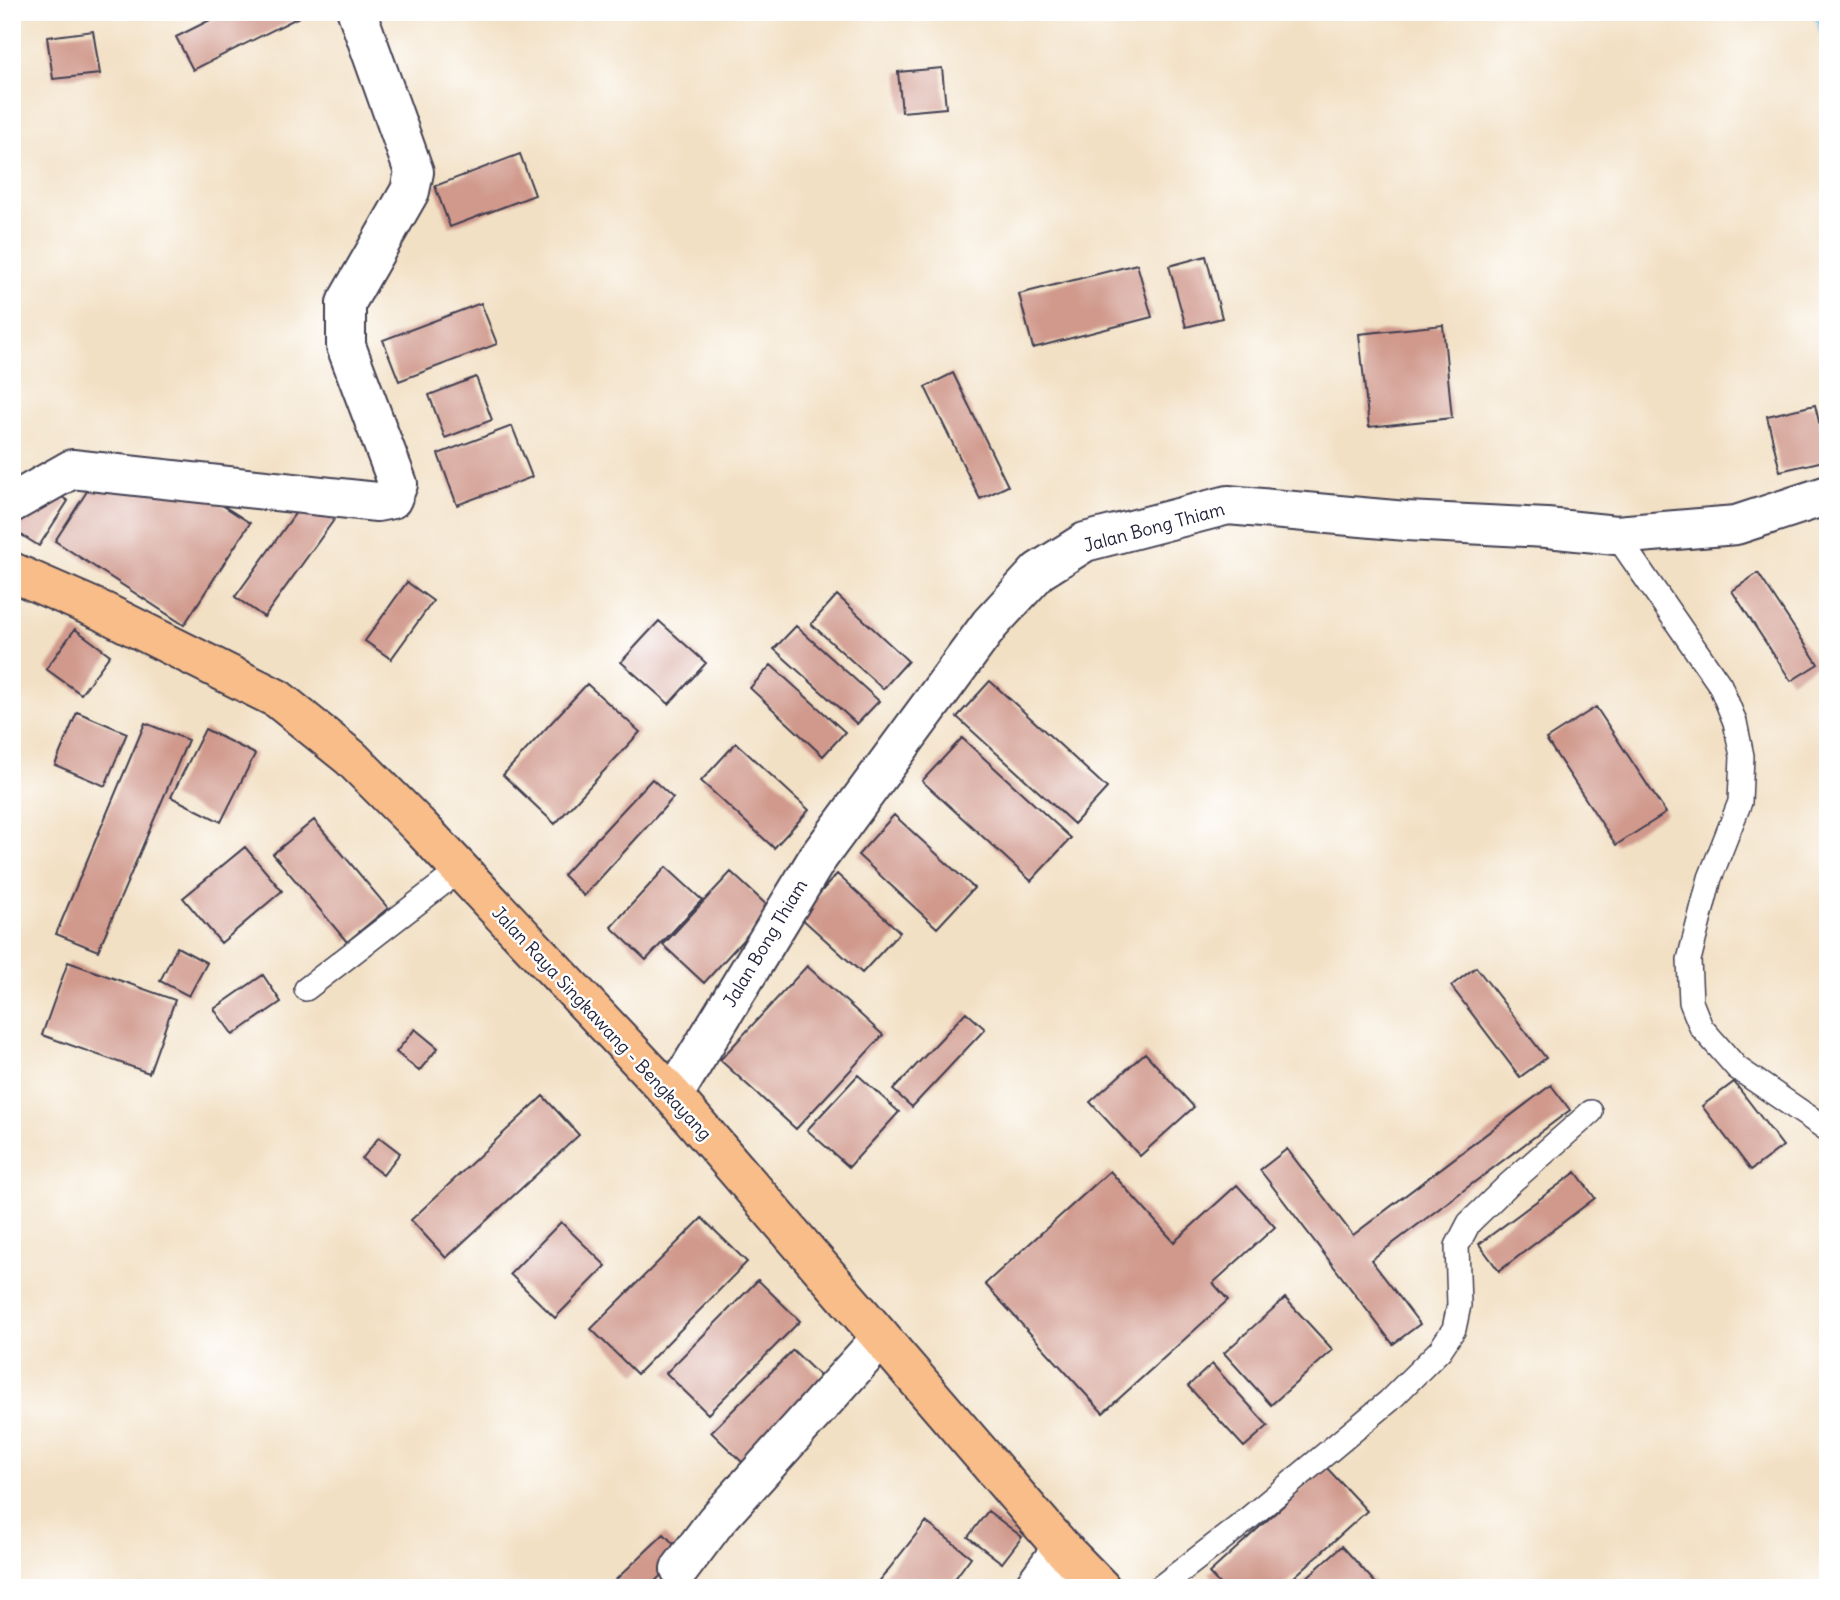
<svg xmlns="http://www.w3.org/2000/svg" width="1840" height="1600" viewBox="0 0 1840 1600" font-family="Delius,sans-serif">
	<rect width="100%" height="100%" fill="#fff"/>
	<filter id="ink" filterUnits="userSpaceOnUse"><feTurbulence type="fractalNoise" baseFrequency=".0143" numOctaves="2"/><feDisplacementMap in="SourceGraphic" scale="14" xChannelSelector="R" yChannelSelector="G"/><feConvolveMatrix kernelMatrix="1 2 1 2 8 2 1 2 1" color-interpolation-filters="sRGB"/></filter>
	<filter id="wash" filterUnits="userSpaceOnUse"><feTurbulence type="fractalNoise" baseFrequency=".00686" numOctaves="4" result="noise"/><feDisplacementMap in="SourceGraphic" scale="28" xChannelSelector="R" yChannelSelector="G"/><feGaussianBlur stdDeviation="1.57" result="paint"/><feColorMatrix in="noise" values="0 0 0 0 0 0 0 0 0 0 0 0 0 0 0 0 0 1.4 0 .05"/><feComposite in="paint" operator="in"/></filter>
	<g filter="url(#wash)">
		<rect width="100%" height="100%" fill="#f2e0c4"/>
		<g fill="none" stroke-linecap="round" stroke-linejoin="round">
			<path stroke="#6bbfe7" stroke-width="12" d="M 1819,12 L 1828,39"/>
		</g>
		<g id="blocks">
			<path fill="#d0998c" d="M 226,12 L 309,12 L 193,70 L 176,37 Z
				M 93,31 L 100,74 L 53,79 L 47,37 Z
				M 942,68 L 946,108 L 902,112 L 898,72 Z
				M 520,154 L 535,195 L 450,227 L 435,186 Z
				M 1206,256 L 1222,318 L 1186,327 L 1169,266 Z
				M 1137,264 L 1152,317 L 1033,348 L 1019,294 Z
				M 481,303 L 497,344 L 399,381 L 383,340 Z
				M 1443,325 L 1452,418 L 1369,427 L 1359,334 Z
				M 953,373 L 1008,486 L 980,499 L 925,387 Z
				M 476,377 L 492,420 L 445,438 L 429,395 Z
				M 1815,405 L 1828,460 L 1780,471 L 1767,416 Z
				M 512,426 L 532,477 L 457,505 L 438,454 Z
				M 93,482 L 197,489 L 250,523 L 184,625 L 55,541 Z
				M 50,489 L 68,501 L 39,546 L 12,529 L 12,518 Z
				M 307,497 L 336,517 L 264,617 L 235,597 Z
				M 1758,573 L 1818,664 L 1791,681 L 1732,591 Z
				M 407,582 L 433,601 L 391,659 L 365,641 Z
				M 837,595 L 908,661 L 883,689 L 811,624 Z
				M 659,621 L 706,663 L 669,704 L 621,662 Z
				M 796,626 L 879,701 L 857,724 L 774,649 Z
				M 75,629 L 110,655 L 81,694 L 46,669 Z
				M 771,665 L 845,732 L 823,756 L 750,688 Z
				M 990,681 L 1107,788 L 1074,824 L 957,717 Z
				M 587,684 L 640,732 L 555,824 L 503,775 Z
				M 1596,707 L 1666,813 L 1616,845 L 1546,739 Z
				M 77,712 L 127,733 L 105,786 L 55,765 Z
				M 145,723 L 188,740 L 98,951 L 56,934 Z
				M 205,729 L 255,754 L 221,822 L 171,797 Z
				M 962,738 L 1071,838 L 1031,881 L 922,781 Z
				M 736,743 L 809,810 L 774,848 L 701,781 Z
				M 652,779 L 673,798 L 584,896 L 563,875 Z
				M 894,815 L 974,888 L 937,928 L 858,855 Z
				M 314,820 L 388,908 L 347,942 L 273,854 Z
				M 245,847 L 282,891 L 221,943 L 183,898 Z
				M 666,867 L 702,900 L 646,960 L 611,927 Z
				M 731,872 L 771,909 L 704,983 L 663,945 Z
				M 837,874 L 900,932 L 862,973 L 799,916 Z
				M 177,947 L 207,963 L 189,996 L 160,981 Z
				M 68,962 L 175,1000 L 149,1073 L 42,1035 Z
				M 807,966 L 883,1035 L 796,1129 L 720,1060 Z
				M 1476,967 L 1546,1058 L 1520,1077 L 1451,986 Z
				M 263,975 L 281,1002 L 233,1035 L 214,1009 Z
				M 966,1012 L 985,1029 L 912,1107 L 893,1090 Z
				M 415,1029 L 438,1048 L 419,1071 L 396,1052 Z
				M 1145,1053 L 1194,1107 L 1140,1156 L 1090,1102 Z
				M 858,1075 L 899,1112 L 849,1167 L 807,1130 Z
				M 1734,1082 L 1783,1146 L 1751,1170 L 1702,1106 Z
				M 1551,1085 L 1570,1110 L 1371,1260 L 1420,1324 L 1393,1344 L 1260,1170 L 1287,1149 L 1353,1235 Z
				M 543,1096 L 579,1135 L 446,1258 L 411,1220 Z
				M 379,1137 L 400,1153 L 383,1175 L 362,1159 Z
				M 1110,1171 L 1174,1242 L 1237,1185 L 1275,1227 L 1213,1283 L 1228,1300 L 1103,1413 L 985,1284 Z
				M 1576,1172 L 1595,1198 L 1499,1271 L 1479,1244 Z
				M 702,1218 L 747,1262 L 637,1374 L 591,1329 Z
				M 561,1222 L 606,1266 L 555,1318 L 510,1274 Z
				M 758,1280 L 800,1321 L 708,1414 L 666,1373 Z
				M 1285,1298 L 1333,1350 L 1271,1405 L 1224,1353 Z
				M 793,1350 L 826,1382 L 745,1465 L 711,1432 Z
				M 1212,1364 L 1268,1426 L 1244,1447 L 1188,1386 Z
				M 1326,1467 L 1367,1511 L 1282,1588 L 1223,1588 L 1209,1573 Z
				M 988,1511 L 1022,1537 L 1002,1563 L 968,1537 Z
				M 926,1522 L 971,1557 L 948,1588 L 874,1588 Z
				M 664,1534 L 683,1554 L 648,1588 L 607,1588 Z
				M 1342,1546 L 1380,1588 L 1295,1588 Z
				M 670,1574 L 683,1588 L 656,1588 Z"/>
		</g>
	</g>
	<g filter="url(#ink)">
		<use href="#blocks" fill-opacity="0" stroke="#413e50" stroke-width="2"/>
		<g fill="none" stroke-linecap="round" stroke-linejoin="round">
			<defs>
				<path id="lane" d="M 1616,535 L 1720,685 L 1735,722 L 1742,756 L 1740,802 L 1710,878 L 1689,960 L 1691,1002 L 1701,1027 L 1737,1068 L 1828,1130
					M 306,989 L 460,870
					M 1159,1588 L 1238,1527 L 1389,1401 L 1440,1350 L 1454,1329 L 1459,1305 L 1457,1246 L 1469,1223 L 1509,1184 L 1591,1112"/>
				<path id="street" d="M 12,503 L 72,469 L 377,502 L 392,499 L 398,484 L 346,346 L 346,303 L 410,191 L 414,172 L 357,12
					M 673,1096 L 817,859 L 990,624 L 1039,571 L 1085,542 L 1228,505 L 1406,521 L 1547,528 L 1616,535 L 1736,525 L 1828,495
					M 680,1569 L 716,1521 L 881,1338
					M 1033,1588 L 1062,1548"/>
				<path id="primary" d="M 12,572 L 104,612 L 278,699 L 351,758 L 420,827 L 673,1096 L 1062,1548 L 1101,1588"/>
			</defs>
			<use href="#lane" stroke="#413e50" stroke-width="26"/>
			<use href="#street" stroke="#413e50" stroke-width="42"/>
			<use href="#primary" stroke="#413e50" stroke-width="42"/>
			<use href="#lane" stroke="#fff" stroke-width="23"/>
			<use href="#street" stroke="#fff" stroke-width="38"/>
			<use href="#primary" stroke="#f8bd89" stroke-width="38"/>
		</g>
	</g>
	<g text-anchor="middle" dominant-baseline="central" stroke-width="5" stroke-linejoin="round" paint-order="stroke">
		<g font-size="18" fill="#22223b" stroke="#fff">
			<text transform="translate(1154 527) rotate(-15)">Jalan Bong Thiam</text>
			<text transform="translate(765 943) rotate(-59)">Jalan Bong Thiam</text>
			<text transform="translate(602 1023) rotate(47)">Jalan Raya Singkawang - Bengkayang</text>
		</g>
	</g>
	<rect width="1840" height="1600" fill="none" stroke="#fff" stroke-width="42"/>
</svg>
